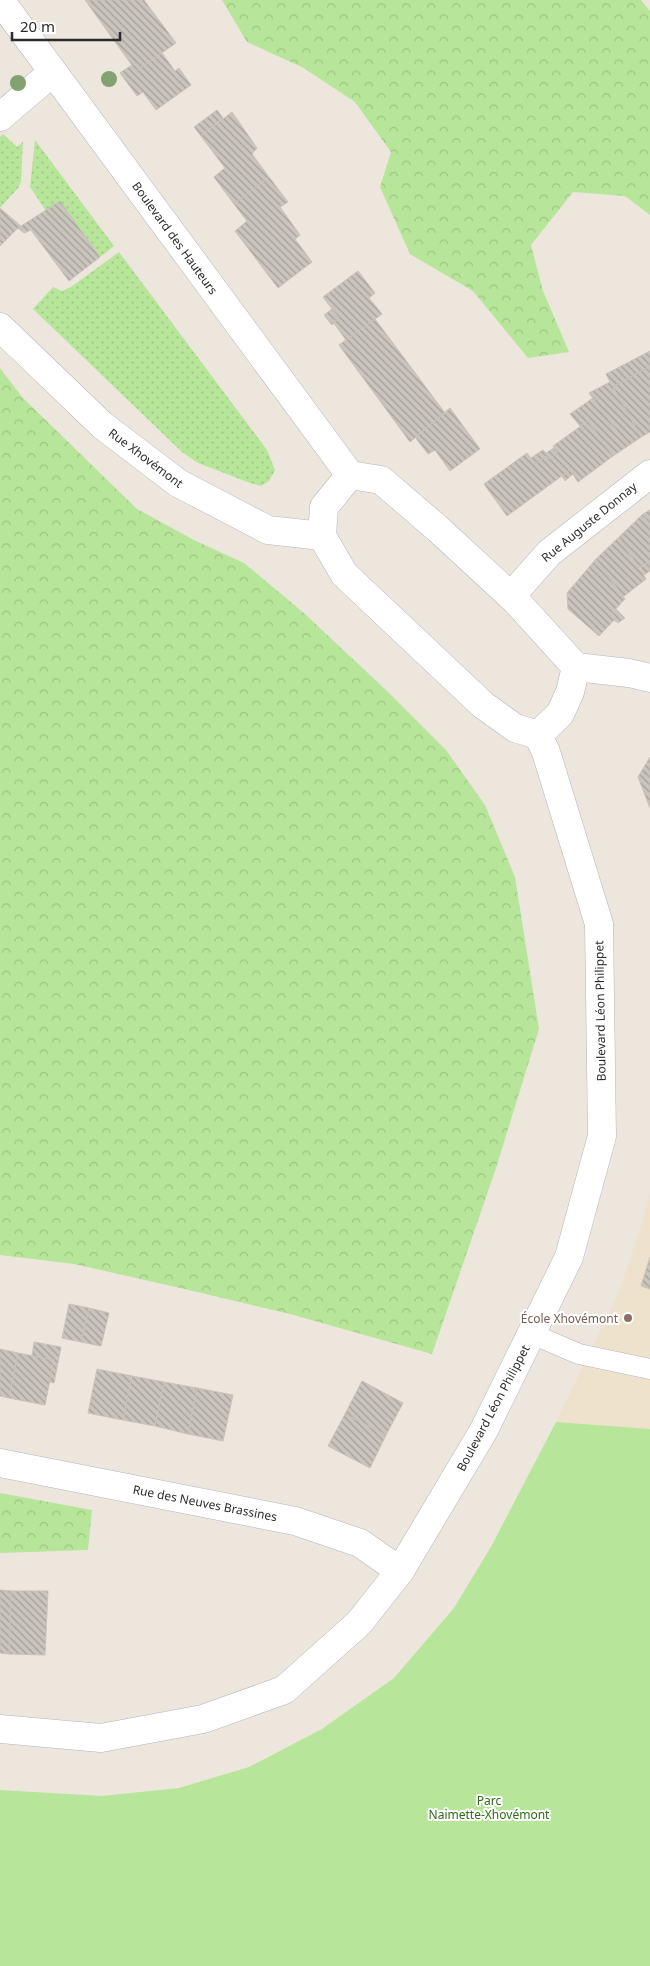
<svg xmlns="http://www.w3.org/2000/svg" width="650" height="1966" viewBox="0 0 650 1966" font-family="'Noto Sans',sans-serif">
	<defs>
		<pattern id="grass-dots" width="8" height="8" patternUnits="userSpaceOnUse" patternTransform="scale(1.25)"><rect width="8" height="8" fill="#b7e599"/><path d="M2 2h.1M6 6h.1" fill="none" stroke="#9ec584" stroke-width="1.8" stroke-linecap="round"/></pattern>
		<pattern id="forest-crowns" width="20" height="18" patternUnits="userSpaceOnUse" patternTransform="scale(1.25)"><rect width="20" height="18" fill="#b7e599"/><path d="M2 6a3 3 0 1 1 6 0M12 15a3 3 0 1 1 6 0" fill="none" stroke="#9ec584"/></pattern>
		<pattern id="building-back-hatch" width="6" height="6" patternUnits="userSpaceOnUse" patternTransform="scale(1.25)"><rect width="6" height="6" fill="#c9c4bc"/><path d="M-1 5l2 2M0 0l6 6M5-1l2 2" fill="none" stroke="#a39f99"/></pattern>
	</defs>
	<rect width="100%" height="100%" fill="#ede6dd"/>
	<path fill="#efe2cd" d="M 650,1191 L 650,1429 L 556,1422 L 619,1292 L 643,1220 Z"/>
	<path fill="url(#grass-dots)" d="M 3,134 L 17,147 L 23,142 L 21,181 L 19,187 L 0,208 L 0,137 Z
		M 35,140 L 114,246 L 100,257 L 60,201 L 46,211 L 30,187 Z
		M 119,252 L 267,450 L 275,470 L 269,481 L 261,486 L 250,483 L 198,463 L 182,452 L 33,309 L 53,287 L 62,291 L 71,287 Z"/>
	<path fill="url(#forest-crowns)" d="M 222,0 L 641,0 L 650,11 L 650,215 L 625,196 L 573,192 L 531,245 L 543,291 L 569,352 L 528,358 L 473,291 L 410,254 L 380,187 L 391,152 L 355,102 L 302,67 L 247,42 Z
		M 0,368 L 22,397 L 137,509 L 194,540 L 244,563 L 305,614 L 389,693 L 446,750 L 485,805 L 515,877 L 539,1029 L 496,1168 L 432,1354 L 290,1314 L 189,1290 L 74,1264 L 0,1255 Z
		M 0,1493 L 92,1510 L 88,1550 L 0,1553 Z"/>
	<path fill="#b7e599" d="M 556,1422 L 650,1429 L 650,1966 L 0,1966 L 0,1790 L 102,1796 L 179,1788 L 249,1767 L 322,1729 L 394,1678 L 454,1608 L 492,1545 Z"/>
	<path fill="url(#building-back-hatch)" stroke="#c9c2b7" d="M 85,0 L 144,0 L 176,43 L 136,71 Z
		M 162,53 L 175,71 L 179,68 L 191,85 L 156,110 L 143,92 L 137,96 L 120,73 L 132,65 L 136,71 Z
		M 217,110 L 223,118 L 201,136 L 194,127 Z
		M 232,112 L 257,148 L 252,154 L 269,177 L 234,204 L 214,177 L 225,168 L 201,136 Z
		M 269,177 L 288,202 L 280,207 L 300,235 L 295,239 L 312,262 L 278,288 L 235,231 L 247,221 L 234,204 Z
		M 60,201 L 100,257 L 69,281 L 31,230 L 24,233 L 18,228 Z
		M 0,208 L 22,227 L 18,228 L 0,246 Z
		M 358,271 L 375,293 L 369,298 L 382,314 L 346,340 L 333,322 L 339,318 L 323,297 Z
		M 332,309 L 339,318 L 332,325 L 324,315 Z
		M 375,319 L 445,413 L 410,442 L 339,345 Z
		M 650,351 L 650,366 L 613,387 L 641,437 L 628,446 L 589,393 L 610,382 L 606,374 Z
		M 650,366 L 650,432 L 641,437 L 613,387 Z
		M 593,398 L 628,446 L 613,456 L 588,421 L 580,426 L 570,414 Z
		M 450,408 L 480,449 L 450,471 L 435,450 L 428,454 L 415,437 Z
		M 588,421 L 613,456 L 578,482 L 570,470 L 507,516 L 484,484 L 527,453 L 535,464 L 546,456 L 549,459 L 557,453 L 553,446 Z
		M 554,448 L 557,453 L 549,459 L 546,456 L 535,464 L 531,458 L 543,450 L 546,453 Z
		M 570,470 L 573,474 L 565,481 L 562,476 Z
		M 650,510 L 650,526 L 643,514 Z
		M 643,514 L 650,526 L 650,562 L 638,568 L 619,537 Z
		M 619,537 L 646,579 L 623,597 L 596,559 Z
		M 596,559 L 625,599 L 612,613 L 616,618 L 599,636 L 568,609 L 567,593 Z
		M 650,562 L 650,571 L 644,575 L 640,567 Z
		M 616,609 L 625,618 L 618,623 L 614,620 L 616,618 L 612,613 Z
		M 650,757 L 650,808 L 638,777 Z
		M 650,1257 L 650,1289 L 641,1286 Z
		M 69,1304 L 89,1308 L 81,1342 L 62,1338 Z
		M 89,1308 L 109,1313 L 101,1346 L 81,1342 Z
		M 34,1342 L 61,1347 L 54,1383 L 49,1382 L 54,1360 L 32,1356 Z
		M 0,1349 L 18,1353 L 9,1398 L 0,1396 Z
		M 18,1353 L 54,1360 L 45,1405 L 9,1398 Z
		M 97,1369 L 132,1376 L 123,1420 L 88,1413 Z
		M 132,1376 L 164,1382 L 155,1426 L 123,1420 Z
		M 362,1381 L 403,1403 L 386,1435 L 345,1414 Z
		M 164,1382 L 197,1388 L 188,1434 L 155,1426 Z
		M 197,1388 L 233,1395 L 223,1441 L 188,1434 Z
		M 345,1414 L 386,1435 L 370,1468 L 328,1446 Z
		M 0,1590 L 11,1591 L 9,1654 L 0,1653 Z
		M 11,1591 L 48,1591 L 45,1655 L 9,1654 Z"/>
	<g fill="none" stroke-linecap="round" stroke-linejoin="round">
		<defs>
			<path id="lane" d="M 532,1334 L 579,1354 L 650,1369"/>
			<path id="street" d="M 0,117 L 53,72
				M 0,327 L 102,425 L 178,483 L 268,530 L 322,536
				M 511,596 L 549,553 L 650,474
				M 576,667 L 629,673 L 650,678
				M 0,1463 L 295,1521 L 360,1543 L 400,1571"/>
			<path id="secondary" d="M 0,0 L 350,475
				M 350,475 L 381,480 L 437,528 L 515,600 L 576,667 L 570,692 L 560,714 L 538,735 L 515,728 L 483,705 L 344,574 L 322,536 L 324,507 Z
				M 0,1729 L 101,1738 L 203,1719 L 284,1690 L 359,1623 L 400,1571 L 484,1430 L 569,1257 L 602,1136 L 599,924 L 546,752 L 538,735"/>
		</defs>
		<use href="#lane" stroke="#b1b5bf" stroke-width="21"/>
		<use href="#street" stroke="#b1b5bf" stroke-width="29"/>
		<use href="#secondary" stroke="#b1b5bf" stroke-width="29"/>
		<use href="#lane" stroke="#fff" stroke-width="20"/>
		<use href="#street" stroke="#fff" stroke-width="28"/>
		<use href="#secondary" stroke="#fff" stroke-width="28"/>
	</g>
	<g fill="#84a271">
		<circle cx="109" cy="79" r="8"/>
		<circle cx="18" cy="83" r="8"/>
	</g>
	<circle fill="#8d6e63" stroke="#fff" stroke-width="2" cx="628" cy="1318" r="5"/>
	<g text-anchor="middle" dominant-baseline="central" stroke-width="4" stroke-linejoin="round" paint-order="stroke">
		<g font-size="12" fill="#2b2b2b" stroke="#fff">
			<text transform="translate(175 238) rotate(54)">Boulevard des Hauteurs</text>
			<text transform="translate(146 458) rotate(37)">Rue Xhovémont</text>
			<text transform="translate(589 522) rotate(-39)">Rue Auguste Donnay</text>
			<text transform="translate(600 1011) rotate(-91)">Boulevard Léon Philippet</text>
			<text transform="translate(493 1408) rotate(-62)">Boulevard Léon Philippet</text>
			<text transform="translate(205 1503) rotate(11)">Rue des Neuves Brassines</text>
		</g>
		<g font-size="12" fill="#785e54" stroke="#fff" text-anchor="end">
			<text x="618" y="1318">École Xhovémont</text>
		</g>
		<g font-size="12" fill="#2e6b19" stroke="#fff">
			<text x="489" y="1800">Parc<tspan x="489" dy="14">Naimette-Xhovémont</tspan></text>
		</g>
	</g>
	<path d="M12 32v8h108v-8" fill="none" stroke="#2b2b2b" stroke-width="2.5"/>
	<text x="20" y="32" font-size="15" fill="#2b2b2b" stroke="#ffffff" stroke-width="4" paint-order="stroke">20 m</text>
</svg>
